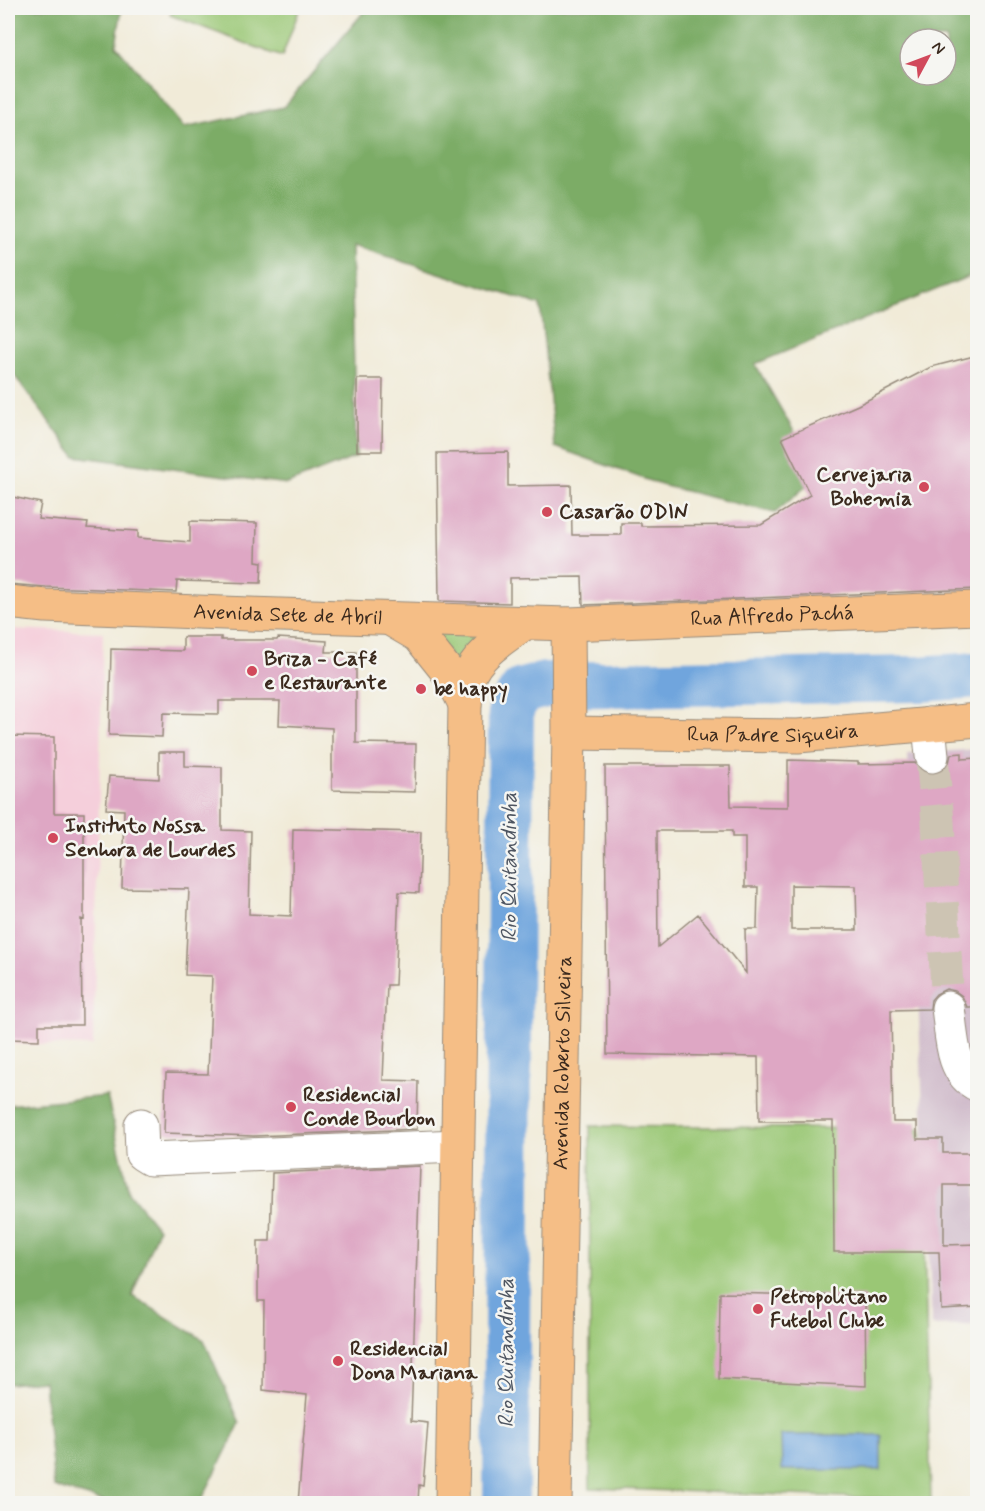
<svg xmlns="http://www.w3.org/2000/svg" width="985" height="1511" viewBox="0 0 985 1511" font-family="Mynerve,sans-serif">
	<rect width="100%" height="100%" fill="#f6f6f2"/>
	<filter id="ink" filterUnits="userSpaceOnUse"><feTurbulence type="fractalNoise" baseFrequency=".0167" numOctaves="2"/><feDisplacementMap in="SourceGraphic" scale="12" xChannelSelector="R" yChannelSelector="G"/><feConvolveMatrix kernelMatrix="1 2 1 2 8 2 1 2 1" color-interpolation-filters="sRGB"/></filter>
	<filter id="wash" filterUnits="userSpaceOnUse"><feTurbulence type="fractalNoise" baseFrequency=".008" numOctaves="4" result="noise"/><feDisplacementMap in="SourceGraphic" scale="24" xChannelSelector="R" yChannelSelector="G"/><feGaussianBlur stdDeviation="1.35" result="paint"/><feColorMatrix in="noise" values="0 0 0 0 0 0 0 0 0 0 0 0 0 0 0 0 0 1.4 0 .05"/><feComposite in="paint" operator="in"/></filter>
	<g filter="url(#wash)">
		<rect width="100%" height="100%" fill="#f1ebd8"/>
		<path fill="#f5cfdb" d="M 8,629 L 103,632 L 93,1046 L 8,1044 Z"/>
		<path fill="#d1bdcc" d="M 977,749 L 977,1325 L 932,1326 L 908,754 Z"/>
		<path fill="#9ac775" stroke="#6a784a" stroke-width="1.5" d="M 173,8 L 300,8 L 282,57 L 170,15 Z
			M 428,629 L 481,631 L 467,648 L 457,665 Z
			M 590,1126 L 921,1129 L 931,1500 L 590,1488 Z"/>
		<path fill="#7bac66" stroke="#5b6b42" stroke-width="1.5" fill-rule="evenodd" d="M 8,8 L 122,8 L 116,45 L 184,128 L 284,107 L 367,8 L 977,8 L 977,273 L 755,364 L 819,475 L 775,513 L 661,485 L 555,447 L 540,305 L 351,245 L 356,457 L 287,484 L 75,456 L 8,367 ZM 910,39 L 946,39 L 946,75 L 910,75 Z
			M 107,1096 L 129,1192 L 158,1229 L 132,1296 L 204,1340 L 240,1423 L 200,1503 L 109,1503 L 54,1487 L 44,1381 L 8,1384 L 8,1105 Z"/>
		<path fill="#70a5dd" stroke="#56687e" stroke-width="1.5" d="M 781,1435 L 881,1435 L 881,1470 L 782,1470 Z"/>
		<g fill="none" stroke-linecap="round" stroke-linejoin="round">
			<path stroke="#70a5dd" stroke-width="46" d="M 506,1504 L 511,708 L 522,691 L 545,685 L 920,679 L 978,675"/>
		</g>
		<g id="blocks">
			<path fill="#dea7c4" fill-rule="evenodd" d="M 978,355 L 978,589 L 583,605 L 582,577 L 510,578 L 510,603 L 439,601 L 437,453 L 508,452 L 508,486 L 571,485 L 572,535 L 621,535 L 621,523 L 641,523 L 641,526 L 761,525 L 810,495 L 782,438 L 858,405 L 931,367 Z
				M 357,379 L 383,379 L 382,451 L 357,451 Z
				M 8,496 L 41,503 L 38,519 L 88,523 L 87,528 L 138,531 L 138,538 L 190,542 L 190,521 L 257,523 L 256,561 L 262,562 L 261,583 L 177,581 L 176,592 L 46,587 L 8,584 Z
				M 183,637 L 221,637 L 221,640 L 277,640 L 278,638 L 327,641 L 326,652 L 356,652 L 356,743 L 416,744 L 415,792 L 332,790 L 332,728 L 279,725 L 280,701 L 219,701 L 219,714 L 163,713 L 162,737 L 109,735 L 111,649 L 183,651 Z
				M 8,736 L 54,737 L 54,813 L 84,813 L 84,920 L 81,919 L 82,1025 L 39,1025 L 39,1040 L 8,1039 Z
				M 159,752 L 185,752 L 185,766 L 222,767 L 222,830 L 251,831 L 249,914 L 291,916 L 293,829 L 421,832 L 419,893 L 399,892 L 395,985 L 387,985 L 383,1080 L 418,1081 L 417,1129 L 254,1136 L 164,1133 L 166,1073 L 208,1074 L 212,976 L 185,975 L 189,889 L 122,888 L 124,810 L 106,809 L 109,776 L 159,779 Z
				M 962,753 L 962,759 L 978,758 L 978,1007 L 967,1007 L 962,996 L 955,991 L 946,989 L 936,994 L 931,1000 L 930,1009 L 891,1010 L 893,1122 L 917,1122 L 917,1139 L 943,1139 L 943,1153 L 978,1153 L 978,1185 L 944,1185 L 944,1245 L 978,1244 L 978,1307 L 941,1309 L 939,1252 L 834,1252 L 833,1121 L 759,1121 L 758,1057 L 607,1054 L 605,766 L 730,766 L 731,806 L 788,807 L 788,760 L 858,762 L 858,764 L 915,763 L 924,773 L 933,775 L 943,771 L 949,763 L 951,754 ZM 657,831 L 732,831 L 732,837 L 745,837 L 745,887 L 758,887 L 757,929 L 745,929 L 746,973 L 698,914 L 658,947 ZM 791,885 L 856,886 L 857,930 L 791,930 Z
				M 420,1166 L 411,1421 L 428,1423 L 423,1486 L 419,1485 L 418,1503 L 298,1503 L 307,1395 L 263,1390 L 264,1301 L 258,1301 L 258,1241 L 270,1241 L 272,1173 Z
				M 720,1293 L 865,1296 L 866,1386 L 719,1379 Z"/>
		</g>
	</g>
	<g filter="url(#ink)">
		<use href="#blocks" fill-opacity="0" stroke="#968a7b" stroke-width="1.5"/>
		<g fill="none" stroke-linecap="round" stroke-linejoin="round">
			<path stroke="#cdc4b3" stroke-width="33" stroke-dasharray="33 16" stroke-linecap="butt" d="M 932,756 L 938,822 L 948,1008"/>
			<defs>
				<path id="minor" d="M 929,724 L 932,756
					M 948,1008 C 952,1033 950,1073 978,1085
					M 141,1125 L 142,1154 L 150,1159 L 457,1146"/>
				<g id="major">
					<path id="s1" d="M 8,602 L 45,606 L 249,614 L 568,624 L 978,608"/>
					<path d="M 390,619 L 419,636 L 451,676 L 465,704"/>
					<path id="s2" d="M 569,733 L 798,736 L 978,720"/>
					<path d="M 452,1504 L 465,704 C 466,696 466,688 468,680 C 475,655 505,637 525,623"/>
					<path id="s3" d="M 555,1504 L 569,733 L 568,624"/>
				</g>
			</defs>
			<use href="#minor" stroke="#968a7b" stroke-width="35"/>
			<use href="#major" stroke="#968a7b" stroke-width="35"/>
			<use href="#minor" stroke="#fff" stroke-width="33"/>
			<use href="#major" stroke="#f5be86" stroke-width="33"/>
		</g>
	</g>
	<g fill="#d1495b" stroke="#f6f6f2" stroke-width="2">
		<circle cx="924" cy="487" r="6"/>
		<circle cx="547" cy="512" r="6"/>
		<circle cx="252" cy="671" r="6"/>
		<circle cx="421" cy="689" r="6"/>
		<circle cx="53" cy="838" r="6"/>
		<circle cx="291" cy="1107" r="6"/>
		<circle cx="758" cy="1309" r="6"/>
		<circle cx="338" cy="1361" r="6"/>
	</g>
	<g text-anchor="middle" dominant-baseline="central" stroke-width="5" stroke-linejoin="round" paint-order="stroke">
		<g font-size="21" font-weight="bold" fill="#3b2a1e" stroke="#f6f6f2" text-anchor="start">
			<text x="912" y="475" text-anchor="end">Cervejaria<tspan x="912" dy="24">Bohemia</tspan></text>
			<text x="559" y="512">Casarão ODIN</text>
			<text x="264" y="659">Briza - Café<tspan x="264" dy="24">e Restaurante</tspan></text>
			<text x="433" y="689">be happy</text>
			<text x="65" y="826">Instituto Nossa<tspan x="65" dy="24">Senhora de Lourdes</tspan></text>
			<text x="303" y="1095">Residencial<tspan x="303" dy="24">Conde Bourbon</tspan></text>
			<text x="770" y="1297">Petropolitano<tspan x="770" dy="24">Futebol Clube</tspan></text>
			<text x="350" y="1349">Residencial<tspan x="350" dy="24">Dona Mariana</tspan></text>
		</g>
		<g font-size="21" fill="#3b2a1e" stroke="#f6f6f2">
			<text stroke="none"><textPath href="#s1" startOffset="280">Avenida Sete de Abril</textPath></text>
			<text stroke="none"><textPath href="#s1" startOffset="765">Rua Alfredo Pachá</textPath></text>
			<text stroke="none"><textPath href="#s2" startOffset="204">Rua Padre Siqueira</textPath></text>
			<text stroke="none"><textPath href="#s3" startOffset="441">Avenida Roberto Silveira</textPath></text>
		</g>
		<g font-size="22" font-style="italic" fill="#4e5561" stroke="#f6f6f2">
			<text transform="translate(510 867) rotate(-90)">Rio Quitandinha</text>
			<text transform="translate(507 1353) rotate(-90)">Rio Quitandinha</text>
		</g>
	</g>
	<rect width="985" height="1511" fill="none" stroke="#f6f6f2" stroke-width="30"/>
	<g transform="translate(928 57) rotate(49)"><circle r="28" fill="#f6f6f2" stroke="#aba49d" stroke-width="1.5"/>
	<path d="M0-4.5L10 22L0 15L-10 22Z" fill="#d1495b"/>
	<text y="-9" font-size="16" font-weight="bold" text-anchor="middle" fill="#3b2a1e">N</text>
	</g>
</svg>
